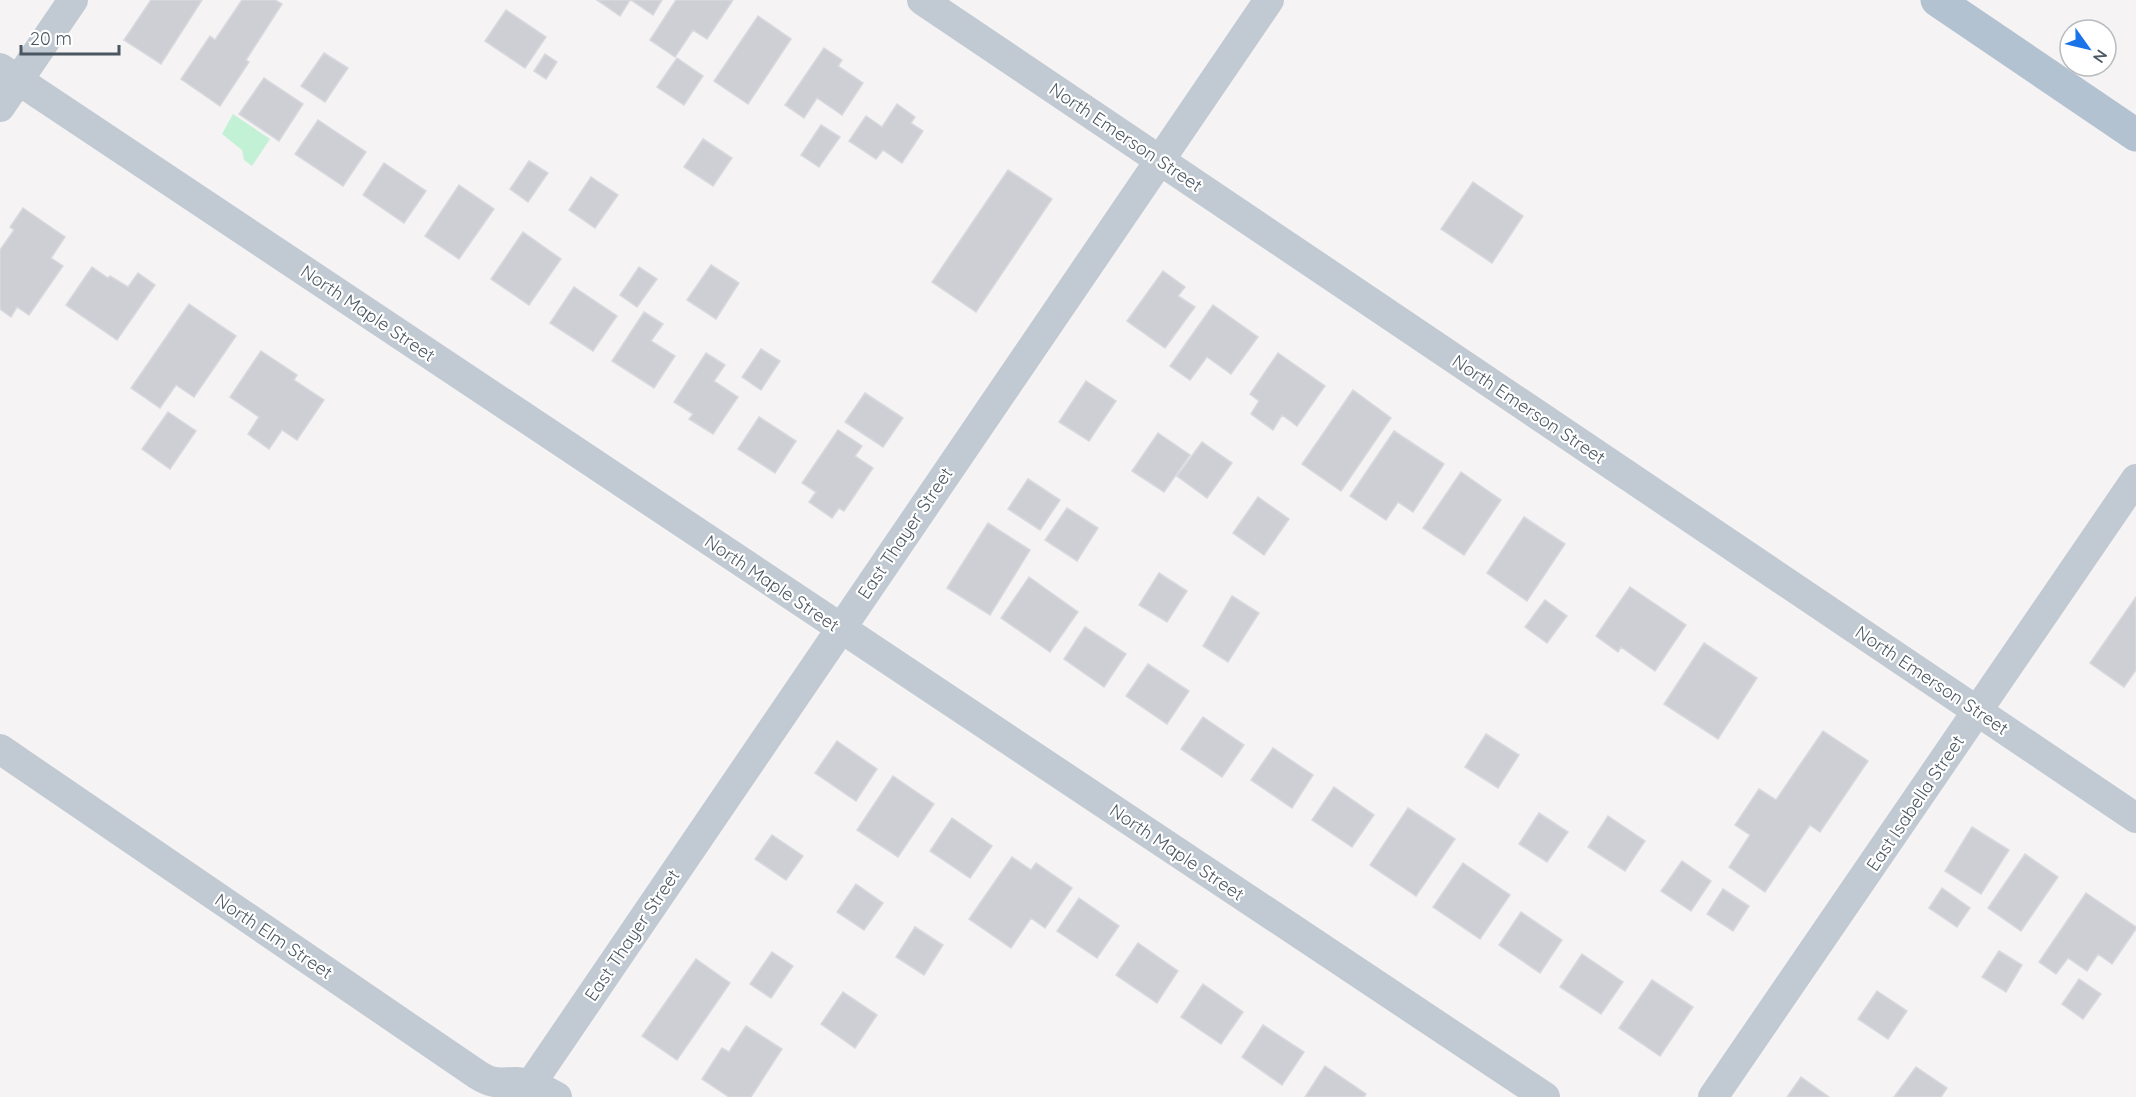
<svg xmlns="http://www.w3.org/2000/svg" width="2136" height="1097" viewBox="0 0 2136 1097" font-family="Quicksand,sans-serif">
	<rect width="100%" height="100%" fill="#f5f3f3"/>
	<path fill="#c3f1d5" d="M 233,114 L 270,139 L 252,166 L 244,160 L 242,150 L 222,134 Z"/>
	<path fill="#cdcfd5" stroke="#d7d9de" stroke-width="1.5" d="M 151,0 L 202,0 L 161,64 L 124,40 Z
		M 242,0 L 275,0 L 282,4 L 246,60 L 249,62 L 220,106 L 181,79 L 210,36 L 215,40 Z
		M 597,0 L 630,0 L 620,16 Z
		M 631,0 L 662,0 L 653,15 Z
		M 676,0 L 733,0 L 707,39 L 693,30 L 675,57 L 650,40 Z
		M 506,10 L 546,37 L 525,68 L 485,41 Z
		M 758,16 L 791,39 L 748,104 L 714,81 Z
		M 824,48 L 842,60 L 838,66 L 863,83 L 842,115 L 817,98 L 804,118 L 785,105 Z
		M 324,53 L 348,68 L 325,102 L 301,86 Z
		M 545,54 L 557,62 L 546,79 L 534,71 Z
		M 677,58 L 703,76 L 684,105 L 657,87 Z
		M 264,78 L 303,104 L 279,141 L 239,114 Z
		M 897,104 L 915,117 L 911,123 L 923,131 L 902,163 L 883,150 L 876,159 L 849,141 L 866,116 L 882,127 Z
		M 318,120 L 366,152 L 343,186 L 295,154 Z
		M 821,125 L 840,137 L 819,167 L 801,155 Z
		M 703,139 L 732,158 L 713,186 L 684,167 Z
		M 529,161 L 548,173 L 528,202 L 510,189 Z
		M 384,163 L 426,191 L 404,223 L 363,195 Z
		M 1008,170 L 1052,199 L 976,312 L 932,282 Z
		M 591,177 L 618,195 L 595,228 L 569,210 Z
		M 1473,182 L 1523,216 L 1492,263 L 1441,229 Z
		M 459,185 L 494,209 L 459,259 L 425,236 Z
		M 23,208 L 65,237 L 51,258 L 63,266 L 29,315 L 17,307 L 11,317 L 0,309 L 0,250 L 14,230 L 10,227 Z
		M 523,232 L 561,259 L 529,305 L 491,279 Z
		M 711,265 L 739,283 L 716,319 L 687,300 Z
		M 92,267 L 108,278 L 110,276 L 128,287 L 138,273 L 155,285 L 117,340 L 66,305 Z
		M 639,267 L 657,279 L 637,307 L 620,295 Z
		M 1163,271 L 1185,287 L 1178,296 L 1195,307 L 1165,348 L 1127,321 Z
		M 574,287 L 617,316 L 593,351 L 550,323 Z
		M 189,304 L 236,336 L 194,397 L 176,385 L 160,408 L 131,388 Z
		M 1213,305 L 1258,337 L 1231,374 L 1207,357 L 1190,380 L 1170,366 Z
		M 644,312 L 663,324 L 651,341 L 675,356 L 654,388 L 612,361 Z
		M 761,349 L 780,361 L 761,390 L 742,377 Z
		M 261,351 L 297,375 L 294,380 L 324,400 L 297,440 L 282,430 L 269,449 L 248,434 L 259,417 L 230,397 Z
		M 706,353 L 725,365 L 714,381 L 738,397 L 713,434 L 689,419 L 693,414 L 674,402 Z
		M 1278,353 L 1325,386 L 1297,426 L 1282,415 L 1273,430 L 1251,414 L 1259,401 L 1250,394 Z
		M 1086,381 L 1116,401 L 1089,441 L 1059,422 Z
		M 1353,390 L 1391,418 L 1341,491 L 1302,464 Z
		M 865,393 L 903,418 L 883,447 L 845,422 Z
		M 168,412 L 196,431 L 170,469 L 142,449 Z
		M 759,417 L 796,441 L 775,473 L 738,449 Z
		M 838,430 L 862,446 L 855,456 L 873,468 L 844,511 L 839,508 L 832,518 L 809,502 L 816,492 L 802,483 Z
		M 1394,431 L 1444,464 L 1413,512 L 1398,502 L 1386,520 L 1350,496 Z
		M 1158,433 L 1190,455 L 1164,492 L 1132,471 Z
		M 1202,442 L 1232,463 L 1207,498 L 1177,476 Z
		M 1461,472 L 1501,500 L 1464,555 L 1423,528 Z
		M 1028,479 L 1060,500 L 1040,530 L 1008,509 Z
		M 1258,497 L 1289,519 L 1264,555 L 1233,533 Z
		M 1067,508 L 1098,528 L 1077,561 L 1045,540 Z
		M 1524,517 L 1565,544 L 1527,601 L 1487,573 Z
		M 988,523 L 1030,550 L 990,615 L 947,588 Z
		M 1159,573 L 1187,591 L 1167,622 L 1139,605 Z
		M 1029,577 L 1078,612 L 1050,652 L 1001,618 Z
		M 1630,587 L 1686,625 L 1655,671 L 1621,647 L 1618,652 L 1596,636 Z
		M 1232,596 L 1259,613 L 1228,662 L 1203,646 Z
		M 2136,597 L 2136,670 L 2124,687 L 2090,663 Z
		M 1545,600 L 1567,616 L 1547,643 L 1525,627 Z
		M 1085,627 L 1126,654 L 1104,687 L 1064,659 Z
		M 1704,643 L 1757,678 L 1718,739 L 1664,704 Z
		M 1148,664 L 1189,691 L 1167,724 L 1126,696 Z
		M 1203,717 L 1244,745 L 1222,777 L 1181,749 Z
		M 1823,731 L 1868,761 L 1820,832 L 1810,825 L 1765,892 L 1729,867 L 1750,835 L 1735,825 L 1759,789 L 1776,800 Z
		M 1486,734 L 1519,755 L 1498,788 L 1465,767 Z
		M 837,741 L 877,769 L 856,801 L 815,773 Z
		M 1273,748 L 1313,775 L 1292,808 L 1251,780 Z
		M 893,776 L 934,804 L 898,857 L 857,830 Z
		M 1334,787 L 1374,815 L 1352,847 L 1312,820 Z
		M 1408,808 L 1455,839 L 1416,896 L 1370,865 Z
		M 1539,813 L 1568,832 L 1547,862 L 1519,844 Z
		M 1608,816 L 1645,841 L 1625,871 L 1588,847 Z
		M 952,818 L 992,846 L 970,878 L 930,851 Z
		M 1972,827 L 2009,850 L 1981,894 L 1945,871 Z
		M 772,835 L 803,856 L 786,880 L 755,859 Z
		M 2025,854 L 2058,877 L 2021,931 L 1988,908 Z
		M 1012,857 L 1031,870 L 1036,863 L 1072,888 L 1045,928 L 1031,918 L 1011,948 L 969,919 Z
		M 1682,861 L 1711,881 L 1691,911 L 1661,891 Z
		M 1463,863 L 1510,895 L 1480,939 L 1433,907 Z
		M 856,884 L 883,903 L 864,930 L 837,912 Z
		M 1942,888 L 1970,908 L 1957,927 L 1929,908 Z
		M 1723,889 L 1749,906 L 1733,931 L 1707,914 Z
		M 2086,893 L 2136,927 L 2136,929 L 2112,964 L 2098,954 L 2087,971 L 2068,958 L 2056,974 L 2039,962 Z
		M 1079,898 L 1119,926 L 1097,958 L 1057,931 Z
		M 1521,912 L 1562,940 L 1540,973 L 1499,945 Z
		M 915,927 L 943,945 L 924,975 L 896,957 Z
		M 1138,943 L 1178,971 L 1157,1003 L 1116,975 Z
		M 1999,951 L 2022,965 L 2006,992 L 1982,977 Z
		M 772,952 L 793,966 L 771,998 L 750,984 Z
		M 1582,954 L 1623,982 L 1601,1014 L 1560,987 Z
		M 696,959 L 730,983 L 677,1060 L 642,1036 Z
		M 2079,979 L 2101,994 L 2083,1019 L 2062,1004 Z
		M 1652,980 L 1693,1007 L 1660,1056 L 1619,1028 Z
		M 1203,984 L 1243,1012 L 1221,1044 L 1181,1017 Z
		M 1877,991 L 1907,1011 L 1888,1039 L 1858,1019 Z
		M 843,992 L 877,1015 L 855,1048 L 821,1024 Z
		M 1263,1025 L 1304,1052 L 1282,1085 L 1242,1057 Z
		M 746,1026 L 782,1049 L 751,1097 L 729,1097 L 702,1079 L 722,1048 L 729,1052 Z
		M 1325,1066 L 1366,1094 L 1364,1097 L 1305,1097 Z
		M 1916,1067 L 1947,1088 L 1941,1097 L 1894,1097 Z
		M 1801,1077 L 1829,1097 L 1787,1097 Z"/>
	<g fill="none" stroke-linecap="round" stroke-linejoin="round">
		<path stroke="#c1cad2" stroke-width="30" d="M 922,0 L 2136,818
			M 0,68 L 1545,1097
			M 0,107 L 73,0
			M 0,749 L 478,1075 C 494,1085 499,1082 516,1082 C 530,1083 545,1090 557,1097
			M 522,1097 L 1269,0
			M 1713,1097 L 2136,479"/>
		<path stroke="#b3c2d1" stroke-width="33" d="M 1937,0 L 2136,135"/>
	</g>
	<g text-anchor="middle" dominant-baseline="central" stroke-width="4.5" stroke-linejoin="round" paint-order="stroke">
		<g font-size="18" fill="#4a5661" stroke="#fff">
			<text transform="translate(1126 137) rotate(34)">North Emerson Street</text>
			<text transform="translate(368 313) rotate(34)">North Maple Street</text>
			<text transform="translate(1529 409) rotate(34)">North Emerson Street</text>
			<text transform="translate(905 533) rotate(-56)">East Thayer Street</text>
			<text transform="translate(772 583) rotate(34)">North Maple Street</text>
			<text transform="translate(1932 680) rotate(34)">North Emerson Street</text>
			<text transform="translate(1915 803) rotate(-56)">East Isabella Street</text>
			<text transform="translate(1177 852) rotate(34)">North Maple Street</text>
			<text transform="translate(632 935) rotate(-56)">East Thayer Street</text>
			<text transform="translate(274 936) rotate(34)">North Elm Street</text>
		</g>
	</g>
	<g transform="translate(2088 48) rotate(124)"><circle r="28" fill="#ffffff" stroke="#b7bbc0" stroke-width="1.5"/>
	<path d="M0-4.5L10 22L0 15L-10 22Z" fill="#1a73e8"/>
	<text y="-9" font-size="16" font-weight="bold" text-anchor="middle" fill="#4a5661">N</text>
	</g>
	<path d="M21 45v9h98v-9" fill="none" stroke="#4a5661" stroke-width="3"/>
	<text x="30" y="45" font-size="18" fill="#4a5661" stroke="#ffffff" stroke-width="4.5" paint-order="stroke">20 m</text>
</svg>
